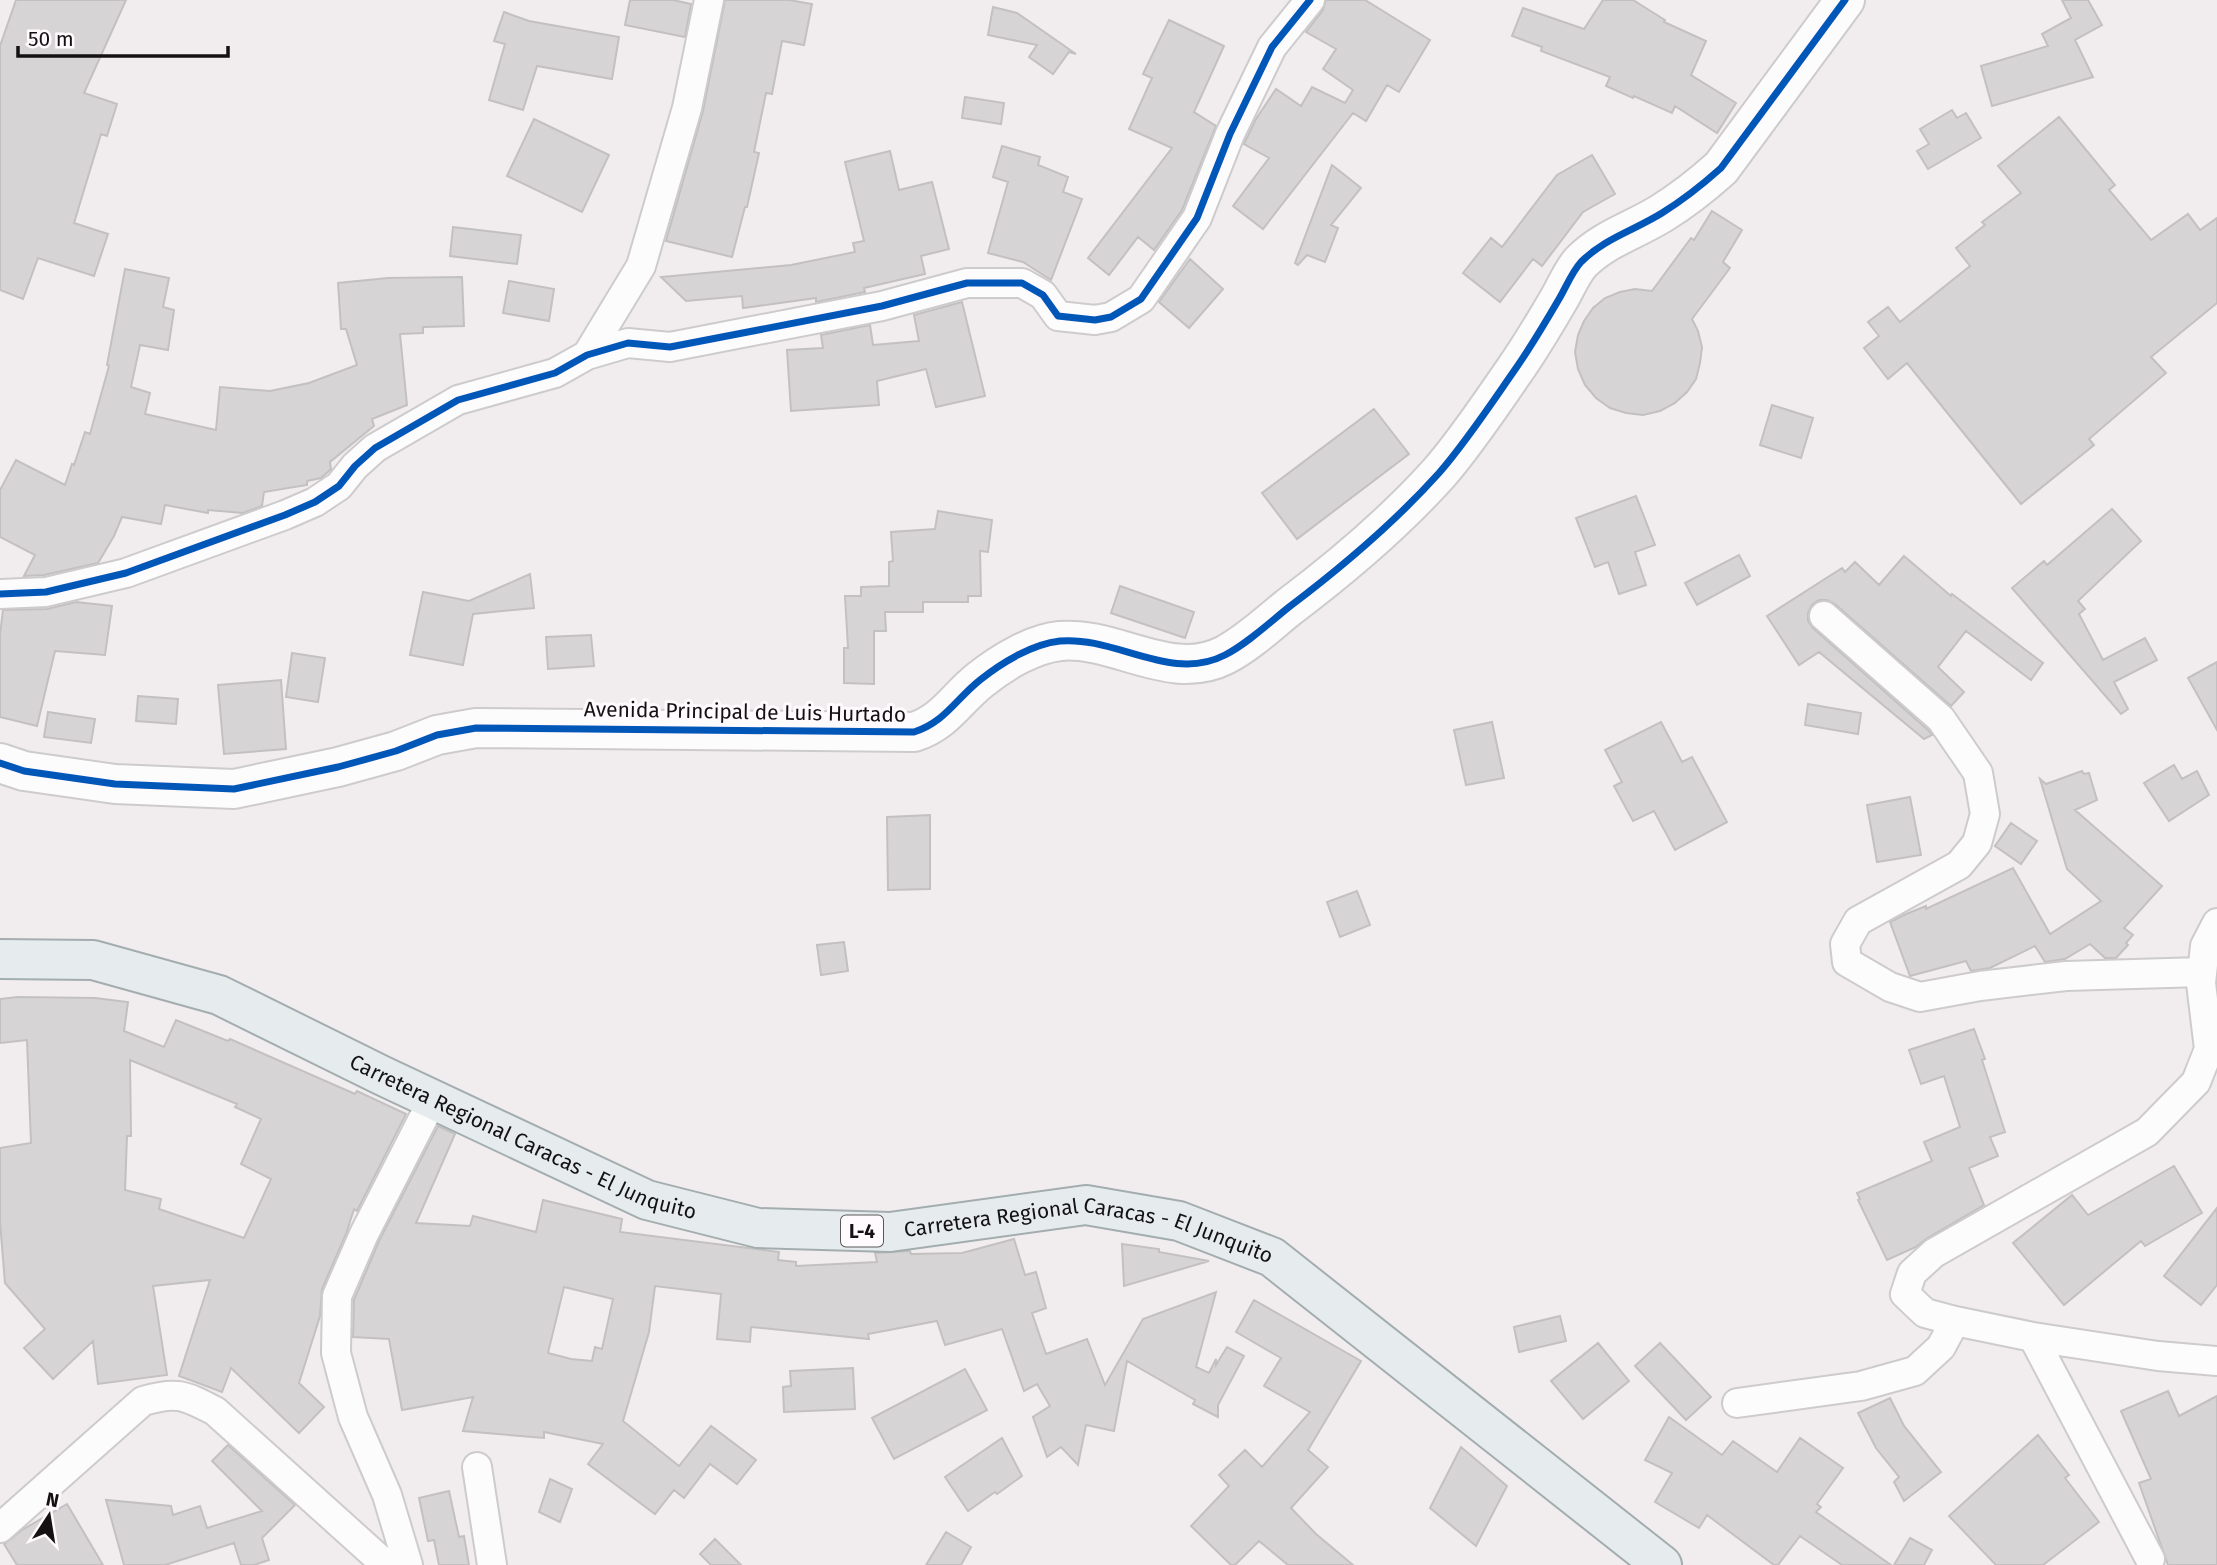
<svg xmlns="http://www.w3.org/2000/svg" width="2217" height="1565" viewBox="0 0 2217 1565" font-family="'Fira Sans',sans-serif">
	<rect width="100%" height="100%" fill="#f1edef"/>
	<path fill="#d7d4d6" stroke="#c3c0c1" stroke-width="2" fill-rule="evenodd" d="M 16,0 L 126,0 L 84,93 L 117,104 L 107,136 L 101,134 L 74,223 L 108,234 L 94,276 L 38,258 L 23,299 L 0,290 L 0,46 Z
		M 630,0 L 673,0 L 691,4 L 685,37 L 625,25 Z
		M 725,0 L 789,0 L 812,4 L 804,45 L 782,41 L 772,94 L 766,93 L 754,152 L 759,153 L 747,207 L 745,207 L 732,257 L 666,241 L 703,111 Z
		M 1326,0 L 1365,0 L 1430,40 L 1399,92 L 1387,85 L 1366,121 L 1353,113 L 1263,229 L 1233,206 L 1269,158 L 1244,144 L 1256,119 L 1276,89 L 1301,106 L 1312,87 L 1345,103 L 1353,90 L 1323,69 L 1336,49 L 1306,32 L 1323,10 Z
		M 1603,0 L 1633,0 L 1665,20 L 1664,22 L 1706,41 L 1691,75 L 1736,103 L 1717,133 L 1675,106 L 1672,113 L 1634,96 L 1633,98 L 1606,86 L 1610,77 L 1541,51 L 1542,47 L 1512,36 L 1523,8 L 1584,29 Z
		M 2062,0 L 2088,0 L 2102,25 L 2075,40 L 2093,77 L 1992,106 L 1981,66 L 2048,46 L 2042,34 L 2071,18 Z
		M 993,7 L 1017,13 L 1076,54 L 1069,52 L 1053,74 L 1029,57 L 1037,45 L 988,35 Z
		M 504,12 L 529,21 L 619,37 L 612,79 L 537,66 L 523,110 L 489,100 L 505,44 L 494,41 Z
		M 1169,20 L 1224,46 L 1194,112 L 1216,126 L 1182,210 L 1154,250 L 1138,237 L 1109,275 L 1088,258 L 1172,148 L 1129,129 L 1152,78 L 1143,74 Z
		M 965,97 L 1004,103 L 1001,124 L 962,118 Z
		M 1952,110 L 1957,118 L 1966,113 L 1981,138 L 1928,169 L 1917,151 L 1929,144 L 1920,129 Z
		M 2059,117 L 2115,185 L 2109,190 L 2151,240 L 2188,214 L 2200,230 L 2217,218 L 2217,303 L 2151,357 L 2166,373 L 2089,439 L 2094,445 L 2021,504 L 1907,363 L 1888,379 L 1864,348 L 1879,336 L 1868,322 L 1888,307 L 1900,322 L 1970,266 L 1956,248 L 1985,225 L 1982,222 L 2021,193 L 1998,166 Z
		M 534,119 L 609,155 L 582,212 L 507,176 Z
		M 1002,146 L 1040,157 L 1038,165 L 1068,177 L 1063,192 L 1082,199 L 1051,280 L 1023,262 L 988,253 L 1008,182 L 993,177 Z
		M 890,151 L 899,190 L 932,182 L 949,249 L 921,256 L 925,274 L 864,288 L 865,292 L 816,302 L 816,298 L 743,308 L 742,296 L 686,301 L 661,277 L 791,265 L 855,252 L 853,243 L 864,241 L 845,162 Z
		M 1592,155 L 1615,194 L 1583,212 L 1542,266 L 1533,259 L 1500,302 L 1463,273 L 1491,238 L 1502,247 L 1557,175 Z
		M 1332,165 L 1361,188 L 1331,225 L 1338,228 L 1325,262 L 1307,255 L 1298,265 L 1295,263 Z
		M 1712,211 L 1742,230 L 1723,262 L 1730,268 L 1692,319 L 1698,331 L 1702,347 L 1700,363 L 1696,379 L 1687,392 L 1675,403 L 1660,411 L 1643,415 L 1626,413 L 1610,408 L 1596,398 L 1585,385 L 1578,369 L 1575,352 L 1578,335 L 1584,321 L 1593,308 L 1605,298 L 1620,292 L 1635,289 L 1652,291 L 1691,238 L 1694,240 Z
		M 453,227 L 521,235 L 517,264 L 450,256 Z
		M 1190,259 L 1223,289 L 1189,328 L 1159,302 Z
		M 125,269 L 169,278 L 163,307 L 174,310 L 168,350 L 140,345 L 131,387 L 150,393 L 145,414 L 216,430 L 220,387 L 270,391 L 309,383 L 357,365 L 346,329 L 341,329 L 338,283 L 388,278 L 462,277 L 464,326 L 423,327 L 423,333 L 400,334 L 407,405 L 372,419 L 374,426 L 330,462 L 331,469 L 321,478 L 307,481 L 307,485 L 264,492 L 262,506 L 243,513 L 208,510 L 208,513 L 165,505 L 161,524 L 122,517 L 114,536 L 98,563 L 44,575 L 24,576 L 35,555 L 0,537 L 0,490 L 16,460 L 65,485 L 72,464 L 74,465 L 85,432 L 90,434 L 109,366 L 107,365 Z
		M 509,281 L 554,289 L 549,321 L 503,313 Z
		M 962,302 L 985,396 L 936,407 L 926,369 L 877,381 L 879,405 L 791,411 L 787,350 L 823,348 L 821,335 L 870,325 L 873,345 L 919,341 L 914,315 Z
		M 1772,405 L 1813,418 L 1801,458 L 1760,445 Z
		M 1374,409 L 1409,454 L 1297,539 L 1262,493 Z
		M 1636,496 L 1655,545 L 1635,552 L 1646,585 L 1619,594 L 1608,562 L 1595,567 L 1576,518 Z
		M 2112,509 L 2141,541 L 2078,601 L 2085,609 L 2079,614 L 2103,660 L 2145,638 L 2157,660 L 2114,682 L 2128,709 L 2121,714 L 2012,588 L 2044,561 L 2047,565 Z
		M 938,511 L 992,520 L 988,552 L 980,551 L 981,596 L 968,596 L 968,602 L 923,602 L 923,612 L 885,612 L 886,631 L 874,631 L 874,684 L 844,683 L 844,648 L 848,648 L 845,596 L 861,596 L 861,587 L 889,586 L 889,562 L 893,561 L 891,532 L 935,529 Z
		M 1739,555 L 1750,576 L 1697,605 L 1685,583 Z
		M 1904,556 L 1951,596 L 1952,594 L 2043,663 L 2031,680 L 1966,631 L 1938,667 L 1964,692 L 1951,706 L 1835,604 L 1827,600 L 1819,600 L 1812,605 L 1808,613 L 1808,621 L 1813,628 L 1928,730 L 1932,735 L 1924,739 L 1819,652 L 1799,665 L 1767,616 L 1842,568 L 1845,572 L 1855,562 L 1879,585 Z
		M 530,574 L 534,608 L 473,614 L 463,665 L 410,655 L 423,592 L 469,601 Z
		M 1120,586 L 1194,612 L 1185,638 L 1111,613 Z
		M 76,602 L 112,606 L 105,655 L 55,651 L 37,726 L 0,717 L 0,635 L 3,610 L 47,609 Z
		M 591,635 L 594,666 L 548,669 L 546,637 Z
		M 292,653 L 325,658 L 318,702 L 286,697 Z
		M 2217,662 L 2217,730 L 2188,678 Z
		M 281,680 L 286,749 L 224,754 L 218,685 Z
		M 138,696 L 178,699 L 176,724 L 136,721 Z
		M 1808,704 L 1861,713 L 1858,734 L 1805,725 Z
		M 48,712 L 95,719 L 91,743 L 44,737 Z
		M 1492,722 L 1504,778 L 1466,785 L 1454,730 Z
		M 1661,722 L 1682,762 L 1692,757 L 1727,822 L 1675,850 L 1654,811 L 1633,821 L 1614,786 L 1622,782 L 1605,750 Z
		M 2174,765 L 2182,779 L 2197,771 L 2209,795 L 2169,821 L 2144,783 Z
		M 2082,771 L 2084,774 L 2089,773 L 2097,800 L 2075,810 L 2162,886 L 2124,928 L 2133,935 L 2126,943 L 2128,945 L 2116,958 L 2105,958 L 2090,944 L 2065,959 L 2045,962 L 2035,946 L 1990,968 L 1971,971 L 1966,961 L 1910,976 L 1890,922 L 1906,914 L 1926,906 L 1926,909 L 2013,868 L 2050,934 L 2101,901 L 2067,869 L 2040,779 L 2046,784 Z
		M 1910,797 L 1921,855 L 1877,862 L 1867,805 Z
		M 930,815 L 930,889 L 888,890 L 887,817 Z
		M 2011,823 L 2037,841 L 2021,864 L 1995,846 Z
		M 1357,891 L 1370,925 L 1340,937 L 1327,902 Z
		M 844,942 L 848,971 L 821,975 L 817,945 Z
		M 18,997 L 95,998 L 128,1002 L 124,1031 L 164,1047 L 176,1020 L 228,1041 L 230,1039 L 355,1094 L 357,1091 L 406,1114 L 357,1211 L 354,1209 L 346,1234 L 322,1289 L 320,1316 L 299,1383 L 324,1407 L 299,1433 L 231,1368 L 222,1392 L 179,1376 L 210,1280 L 153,1286 L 167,1375 L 98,1384 L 93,1341 L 53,1379 L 24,1348 L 45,1329 L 5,1283 L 0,1222 L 0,1148 L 31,1143 L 27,1040 L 0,1043 L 0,999 ZM 130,1060 L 237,1104 L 235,1107 L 261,1119 L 241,1164 L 271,1179 L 244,1238 L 159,1209 L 161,1199 L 125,1190 L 127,1136 L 131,1136 Z
		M 1974,1029 L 1985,1059 L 1982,1060 L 2005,1132 L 1990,1137 L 1998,1156 L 1969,1168 L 1984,1205 L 1926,1239 L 1916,1247 L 1887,1260 L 1858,1200 L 1860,1199 L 1857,1193 L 1932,1161 L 1924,1142 L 1960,1127 L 1944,1076 L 1921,1084 L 1909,1050 Z
		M 438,1126 L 455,1134 L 416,1223 L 470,1226 L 473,1216 L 536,1232 L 543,1200 L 622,1219 L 620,1232 L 779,1252 L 778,1260 L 796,1262 L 796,1266 L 877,1262 L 875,1253 L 910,1251 L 911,1254 L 962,1253 L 1014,1239 L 1025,1275 L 1036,1272 L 1046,1308 L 1032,1313 L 1046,1354 L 1087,1339 L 1105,1385 L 1143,1319 L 1216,1292 L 1196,1367 L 1209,1373 L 1216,1359 L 1216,1365 L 1227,1347 L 1244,1356 L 1218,1405 L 1218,1417 L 1193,1404 L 1195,1400 L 1127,1361 L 1114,1431 L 1086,1425 L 1078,1465 L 1061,1447 L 1047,1457 L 1033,1417 L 1050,1406 L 1037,1384 L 1024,1391 L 1002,1329 L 945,1345 L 937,1321 L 868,1334 L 869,1339 L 751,1327 L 750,1342 L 717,1339 L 721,1294 L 655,1286 L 649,1332 L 623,1421 L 679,1466 L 711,1426 L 756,1460 L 737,1484 L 710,1464 L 684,1498 L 674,1490 L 655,1514 L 588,1464 L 603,1444 L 544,1432 L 544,1438 L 463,1431 L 473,1397 L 402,1410 L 389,1339 L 353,1337 L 354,1300 L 379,1241 ZM 564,1287 L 613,1299 L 602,1349 L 595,1347 L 592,1361 L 571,1359 L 548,1353 Z
		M 2174,1166 L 2202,1213 L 2145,1246 L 2141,1241 L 2064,1305 L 2013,1243 L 2072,1195 L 2088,1215 Z
		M 2217,1208 L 2217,1285 L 2201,1305 L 2164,1276 Z
		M 1122,1244 L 1159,1249 L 1159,1252 L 1209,1261 L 1124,1286 Z
		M 1254,1300 L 1361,1361 L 1308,1450 L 1328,1467 L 1291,1508 L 1316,1534 L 1353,1565 L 1288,1565 L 1259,1541 L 1235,1565 L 1231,1565 L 1191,1526 L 1229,1486 L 1219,1475 L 1245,1450 L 1262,1467 L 1310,1412 L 1264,1386 L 1281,1358 L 1236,1332 Z
		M 1560,1316 L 1566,1341 L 1519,1352 L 1514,1327 Z
		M 1598,1343 L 1629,1381 L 1583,1419 L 1551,1381 Z
		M 1660,1343 L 1711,1397 L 1686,1420 L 1635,1366 Z
		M 853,1368 L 855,1409 L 784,1412 L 783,1387 L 791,1386 L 790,1371 Z
		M 965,1369 L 987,1410 L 894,1459 L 872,1418 Z
		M 2168,1391 L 2179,1416 L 2217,1396 L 2217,1565 L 2168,1565 L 2139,1483 L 2151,1479 L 2121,1411 Z
		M 1890,1398 L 1904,1426 L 1941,1472 L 1904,1501 L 1894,1482 L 1899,1477 L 1876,1448 L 1858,1413 Z
		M 1669,1417 L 1722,1455 L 1733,1441 L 1777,1472 L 1800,1438 L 1843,1468 L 1817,1504 L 1821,1507 L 1816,1512 L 1891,1565 L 1842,1565 L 1800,1536 L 1778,1565 L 1774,1565 L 1707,1515 L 1699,1528 L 1655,1502 L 1672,1473 L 1645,1460 Z
		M 2038,1435 L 2069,1475 L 2065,1478 L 2099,1522 L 2043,1565 L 1996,1565 L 1949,1516 Z
		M 1002,1438 L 1022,1476 L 997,1494 L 995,1492 L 968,1511 L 945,1477 Z
		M 228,1445 L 295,1505 L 262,1538 L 269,1560 L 254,1565 L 241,1565 L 234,1543 L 165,1565 L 124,1565 L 106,1500 L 171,1506 L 173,1515 L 200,1506 L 207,1528 L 262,1511 L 212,1461 Z
		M 1461,1447 L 1507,1486 L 1476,1546 L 1430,1508 Z
		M 550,1479 L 572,1489 L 560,1522 L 539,1512 Z
		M 449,1491 L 459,1537 L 464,1536 L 469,1565 L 439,1565 L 434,1540 L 428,1541 L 419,1498 Z
		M 67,1504 L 103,1565 L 17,1565 L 4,1544 L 22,1530 Z
		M 946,1532 L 971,1547 L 961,1565 L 926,1565 Z
		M 1910,1538 L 1932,1550 L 1924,1565 L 1894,1565 Z
		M 715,1539 L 741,1565 L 711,1565 L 700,1554 Z"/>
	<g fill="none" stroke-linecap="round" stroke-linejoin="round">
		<defs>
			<path id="street" d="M 587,355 L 641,266 L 687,108 L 709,0
				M 0,594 L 46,592 L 126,573 L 285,515 L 315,502 L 339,486 L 355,466 L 375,448 L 458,400 L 555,373 L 587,355 L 628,343 L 670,347 L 882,306 L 967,283 L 1022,283 L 1043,295 L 1058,316 L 1095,320 L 1111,317 L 1141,299 L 1197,218 L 1230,134 L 1272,47 L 1310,0
				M 1824,616 L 1941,719 L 1978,773 L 1985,814 L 1977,843 L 1959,865 L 1858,921 L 1845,944 L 1847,962 L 1890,987 L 1920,997 L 1980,986 L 2066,976 L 2202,972
				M 2217,923 L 2205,946 L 2201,983 L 2209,1049 L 2196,1082 L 2147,1132 L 1934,1253 L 1912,1273 L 1905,1294 L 1925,1313 L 1955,1321 L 2033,1337 L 2158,1356 L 2217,1361
				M 2033,1337 L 2150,1559
				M 1737,1403 L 1861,1386 L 1915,1371 L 1941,1347 L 1955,1321
				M 477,1467 L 492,1565
				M 0,1528 L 143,1401 C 177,1391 184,1395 215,1411 L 386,1565
				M 408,1565 L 387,1495 L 353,1417 L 336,1353 L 337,1296 L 364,1234 L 433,1099"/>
			<path id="secondary" d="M 0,763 L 24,771 L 115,784 L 234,789 L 338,767 L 396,751 L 437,735 L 476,728 L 914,732 C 945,722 956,699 980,680 C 1001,663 1032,644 1060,641 C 1116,636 1171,683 1225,655 C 1248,643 1269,623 1289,607 C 1342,567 1395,522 1439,473 C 1466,442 1491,404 1514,371 C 1531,347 1545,323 1559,299 C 1566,287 1572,272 1581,262 C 1605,238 1633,231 1662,213 C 1683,200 1702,185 1721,168 L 1845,0"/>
			<g id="primary">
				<path id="s1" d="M 0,959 L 93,960 L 219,995 L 383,1076 L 647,1200 L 758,1228 L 890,1232 L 1086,1205 L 1179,1221 L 1272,1257 L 1662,1565"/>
			</g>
		</defs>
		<use href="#street" stroke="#cecbcc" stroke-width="32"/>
		<use href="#secondary" stroke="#cecbcc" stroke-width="42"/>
		<use href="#primary" stroke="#a3adaf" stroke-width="42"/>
		<use href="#street" stroke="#fdfcfd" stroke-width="28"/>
		<use href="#secondary" stroke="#fdfcfd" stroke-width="38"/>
		<use href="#primary" stroke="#e6eced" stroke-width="38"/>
		<defs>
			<path id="cycleway" d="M 0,594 L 46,592 L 126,573 L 285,515 L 315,502 L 339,486 L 355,466 L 375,448 L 458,400 L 555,373 L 587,355 L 628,343 L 670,347 L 882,306 L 967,283 L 1022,283 L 1043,295 L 1058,316 L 1095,320 L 1111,317 L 1141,299 L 1197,218 L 1230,134 L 1272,47 L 1310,0
				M 0,763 L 24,771 L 115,784 L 234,789 L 338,767 L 396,751 L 437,735 L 476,728 L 914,732 C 945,722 956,699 980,680 C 1001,663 1032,644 1060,641 C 1116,636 1171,683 1225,655 C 1248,643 1269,623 1289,607 C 1342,567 1395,522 1439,473 C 1466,442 1491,404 1514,371 C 1531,347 1545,323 1559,299 C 1566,287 1572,272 1581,262 C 1605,238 1633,231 1662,213 C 1683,200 1702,185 1721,168 L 1845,0"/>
		</defs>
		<use href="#cycleway" stroke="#fffafd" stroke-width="11"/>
		<use href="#cycleway" stroke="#0057b8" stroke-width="7"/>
	</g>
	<g text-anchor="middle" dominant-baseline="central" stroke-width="6" stroke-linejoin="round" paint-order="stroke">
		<rect fill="#fffafd" stroke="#5a5758" stroke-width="2" x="841" y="1215.5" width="42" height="31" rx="5"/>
		<g font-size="19" font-weight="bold" fill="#131112">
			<text x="862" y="1231">L-4</text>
		</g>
		<g font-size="21" fill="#131112" stroke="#fffafd">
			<text transform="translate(745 712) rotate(1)">Avenida Principal de Luis Hurtado</text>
			<text stroke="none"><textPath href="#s1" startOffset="560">Carretera Regional Caracas - El Junquito</textPath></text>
			<text stroke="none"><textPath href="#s1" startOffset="1148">Carretera Regional Caracas - El Junquito</textPath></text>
		</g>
	</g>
	<g transform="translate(49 1516) rotate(12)" stroke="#fffafd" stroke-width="5" paint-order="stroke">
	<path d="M0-5L12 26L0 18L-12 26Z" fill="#131112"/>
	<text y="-10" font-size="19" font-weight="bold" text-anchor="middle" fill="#131112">N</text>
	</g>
	<path d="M18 46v10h210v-10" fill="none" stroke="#131112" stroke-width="3.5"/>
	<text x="28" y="46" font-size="21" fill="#131112" stroke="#fffafd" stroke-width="5" paint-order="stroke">50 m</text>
</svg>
